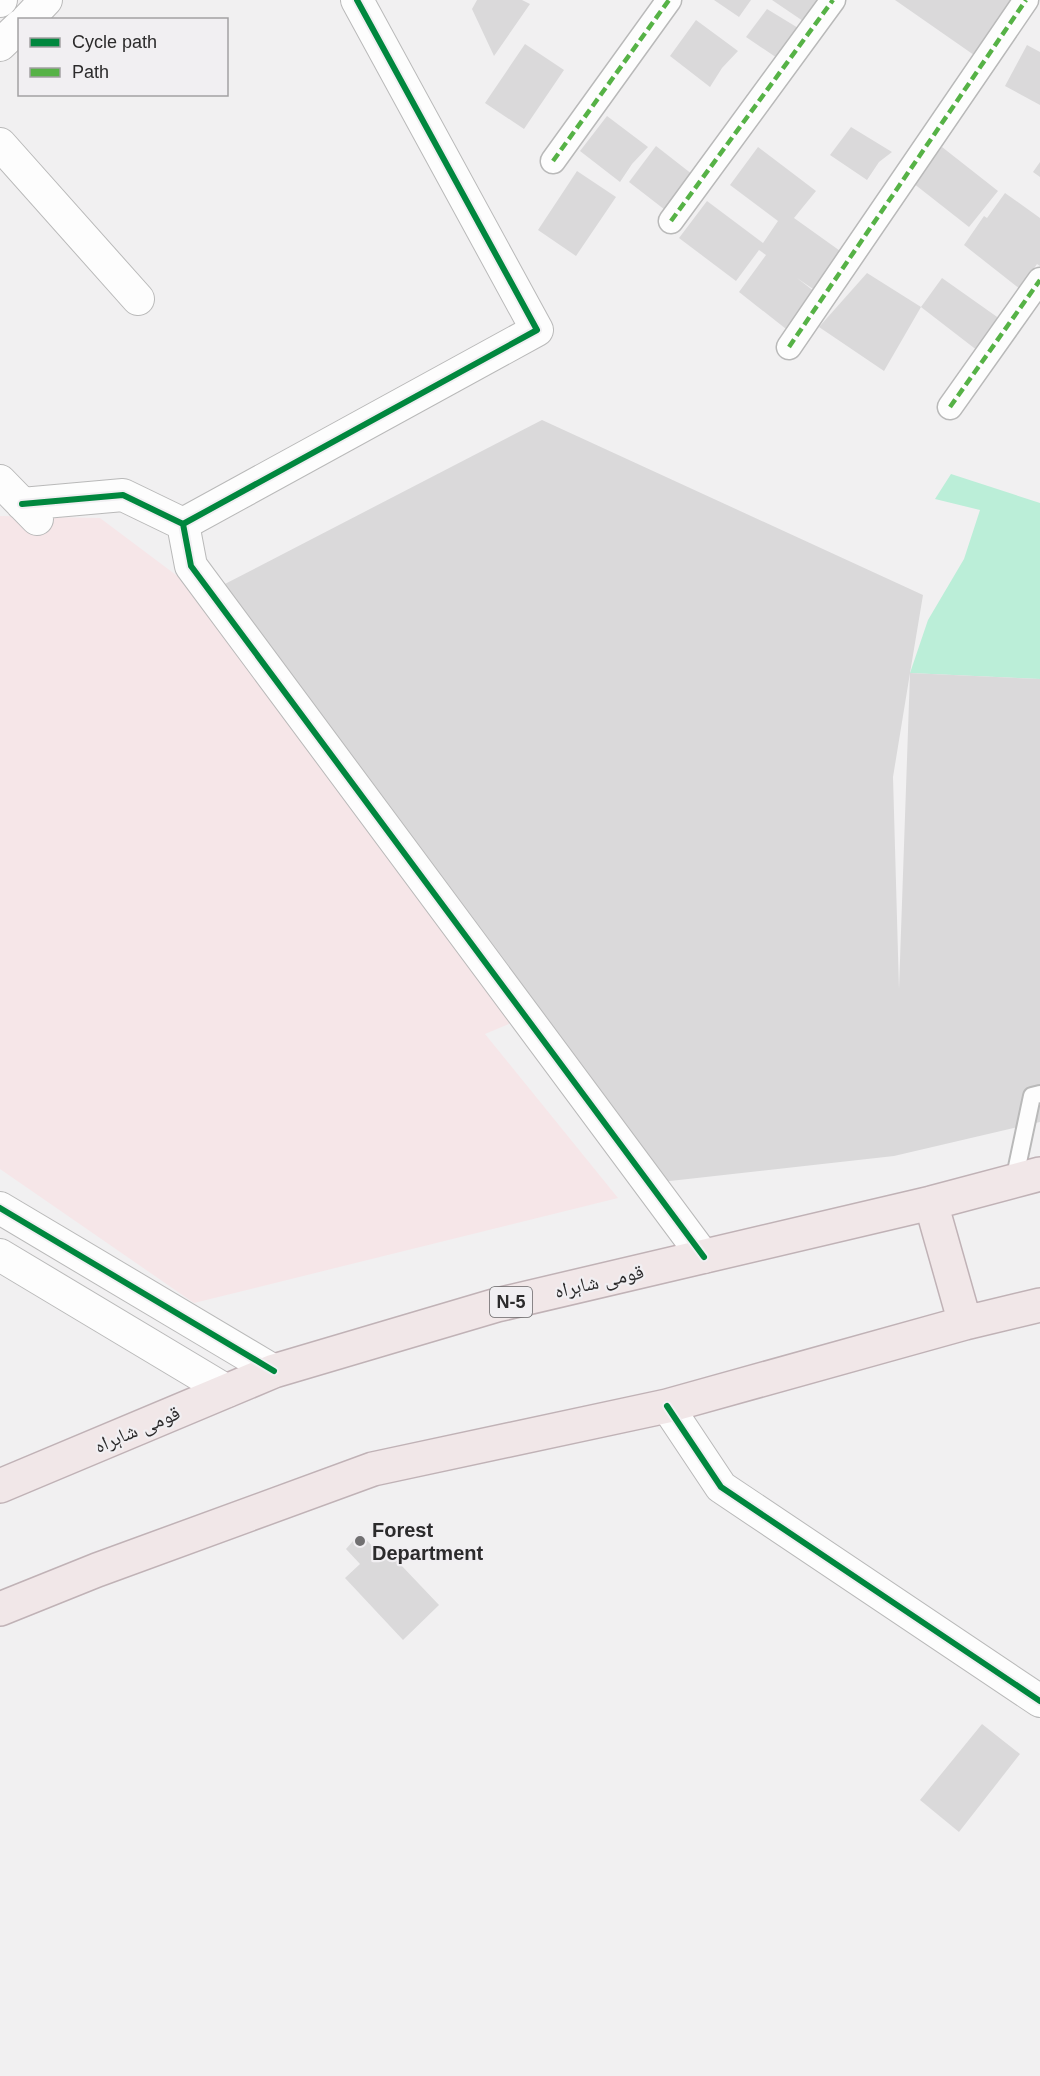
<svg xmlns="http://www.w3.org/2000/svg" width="1040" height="2076" viewBox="0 0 1040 2076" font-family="Helvetica,'Noto Naskh Arabic',sans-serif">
	<rect width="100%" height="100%" fill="#f1f0f1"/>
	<path fill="#f6e6e8" d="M 0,516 L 100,518 L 180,578 L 518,1020 L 485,1034 L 618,1198 L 194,1303 L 0,1169 Z"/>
	<path fill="#bbeed8" d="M 951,474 L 1040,503 L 1040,679 L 910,673 L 928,620 L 964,559 L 980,510 L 935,499 Z"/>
	<path fill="#dad9da" d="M 477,0 L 522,0 L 530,4 L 494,56 L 472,9 Z
		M 714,0 L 751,0 L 739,17 Z
		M 772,0 L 819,0 L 803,21 Z
		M 895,0 L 1019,0 L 984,62 Z
		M 767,9 L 808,34 L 783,62 L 746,37 Z
		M 696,20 L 738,51 L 722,68 L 710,87 L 670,56 Z
		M 525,44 L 564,70 L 524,129 L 485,103 Z
		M 1027,45 L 1040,52 L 1040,105 L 1005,86 Z
		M 607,116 L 648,147 L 632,164 L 620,182 L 580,151 Z
		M 851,127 L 892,152 L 879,162 L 867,180 L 830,155 Z
		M 656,146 L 697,178 L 669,213 L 629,182 Z
		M 758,147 L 816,191 L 794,218 L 843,253 L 816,291 L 797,278 L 824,299 L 795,336 L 739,292 L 766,255 L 759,250 L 736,281 L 679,238 L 707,201 L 763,243 L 778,221 L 730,185 Z
		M 942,147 L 998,191 L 969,227 L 913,183 Z
		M 1040,162 L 1040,177 L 1033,172 Z
		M 577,171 L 616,197 L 576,256 L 538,230 Z
		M 1005,193 L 1040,218 L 1040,266 L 1037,264 L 1020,289 L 964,245 L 984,216 L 987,218 Z
		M 867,273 L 921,307 L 884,371 L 819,327 Z
		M 942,278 L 1000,319 L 978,351 L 921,307 Z
		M 542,420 L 923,595 L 910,673 L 893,777 L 899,989 L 910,673 L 1040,679 L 1040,1122 L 894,1156 L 661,1182 L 221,586 Z
		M 360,1533 L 375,1549 L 381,1544 L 439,1605 L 403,1640 L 345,1578 L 360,1564 L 346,1549 Z
		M 982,1724 L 1020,1754 L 959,1832 L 920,1800 Z"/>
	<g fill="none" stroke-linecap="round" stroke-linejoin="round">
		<defs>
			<path id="service" d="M 1014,1181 L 1032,1096 L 1040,1094"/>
			<path id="pedestrian" d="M 553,161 L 669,0
				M 671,221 L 833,0
				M 789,347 L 1026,0
				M 950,407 L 1040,280"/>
			<path id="minor" d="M 0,1 L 1,0
				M 27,20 L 46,0
				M 0,45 L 20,26
				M 0,144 L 138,299
				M 0,481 L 37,519
				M 22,504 L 123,495 L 183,524 L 537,330 L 357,0
				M 183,524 L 191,566 L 704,1257
				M 0,1208 L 274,1371
				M 0,1255 L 227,1391
				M 667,1406 L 721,1487 L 1040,1701"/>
			<path id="trunk" d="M 931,1203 L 965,1323
				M 0,1486 L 274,1371 L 497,1305 L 931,1203 L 1040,1174
				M 0,1609 L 97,1570 L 373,1469 L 667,1406 L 965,1323 L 1040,1305"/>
		</defs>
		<use href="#service" stroke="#b9b9b9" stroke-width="20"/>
		<use href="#pedestrian" stroke="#b9b9b9" stroke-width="27"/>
		<use href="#minor" stroke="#b9b9b9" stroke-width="34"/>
		<use href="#trunk" stroke="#c0b2b6" stroke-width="36"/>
		<use href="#service" stroke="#fdfdfd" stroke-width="16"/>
		<use href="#pedestrian" stroke="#fdfdfd" stroke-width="24"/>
		<use href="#minor" stroke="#fdfdfd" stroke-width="32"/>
		<use href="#trunk" stroke="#f1e7e8" stroke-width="33"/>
		<path stroke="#56b246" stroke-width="4.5" stroke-dasharray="9 4.5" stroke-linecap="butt" d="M 553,161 L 669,0
			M 671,221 L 833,0
			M 789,347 L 1026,0
			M 950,407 L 1040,280"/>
		<defs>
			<path id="cycleway" d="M 22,504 L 123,495 L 183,524 L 537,330 L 357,0
				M 183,524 L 191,566 L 704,1257
				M 0,1208 L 274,1371
				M 667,1406 L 721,1487 L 1040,1701"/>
		</defs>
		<use href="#cycleway" stroke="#f1eff2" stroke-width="10"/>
		<use href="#cycleway" stroke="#00873e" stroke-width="6"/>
	</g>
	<circle fill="#717071" stroke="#f1eff2" stroke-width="2" cx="360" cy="1541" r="6"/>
	<g text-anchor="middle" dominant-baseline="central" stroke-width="4.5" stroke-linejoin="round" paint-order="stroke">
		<rect fill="#f1eff2" stroke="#676667" stroke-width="1.5" x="490" y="1287" width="42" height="30" rx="4.5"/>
		<g font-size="18" font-weight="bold" fill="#2c2b2c">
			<text x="511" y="1302">N-5</text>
		</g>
		<g font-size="20" fill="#2c2b2c" stroke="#f1eff2">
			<text transform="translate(599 1281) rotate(-13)">قومی شاہراہ</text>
			<text transform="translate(137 1429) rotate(-23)">قومی شاہراہ</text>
		</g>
		<g font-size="20" font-weight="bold" fill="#2c2b2c" stroke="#f1eff2" text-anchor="start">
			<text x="372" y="1530">Forest<tspan x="372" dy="23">Department</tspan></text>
		</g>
	</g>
	<rect x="18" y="18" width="210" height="78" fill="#f1eff2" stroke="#a2a1a3" stroke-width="1.5"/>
	<rect x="30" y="38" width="30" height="9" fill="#00873e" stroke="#a2a1a3" stroke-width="1.5"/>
	<text x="72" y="48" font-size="18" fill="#2c2b2c">Cycle path</text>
	<rect x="30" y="68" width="30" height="9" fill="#56b246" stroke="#a2a1a3" stroke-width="1.5"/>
	<text x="72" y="78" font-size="18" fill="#2c2b2c">Path</text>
</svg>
